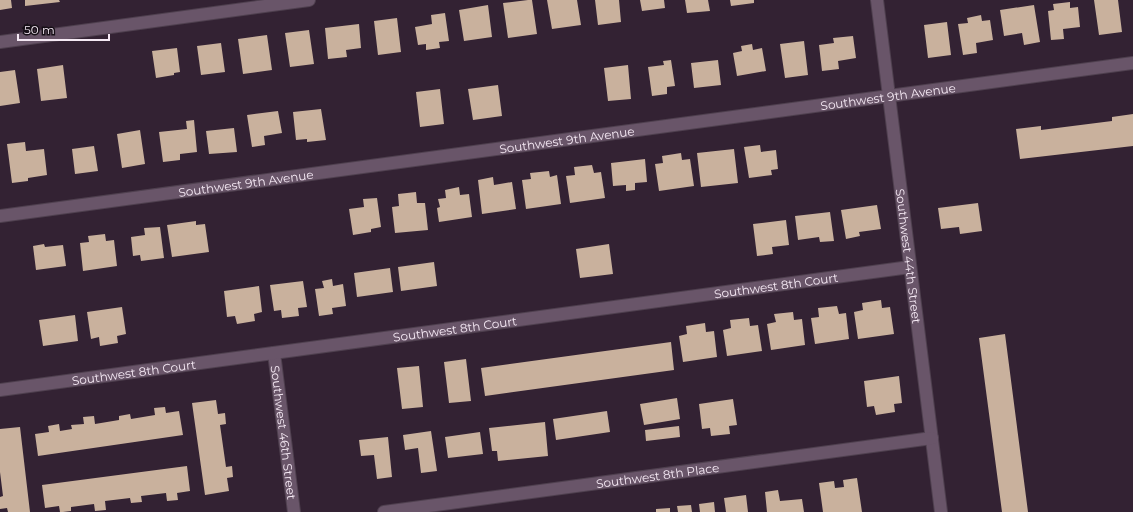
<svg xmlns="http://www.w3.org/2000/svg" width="1133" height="512" viewBox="0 0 1133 512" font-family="Montserrat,sans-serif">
	<rect width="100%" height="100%" fill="#323"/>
	<path fill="#c9b19d" d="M 0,0 L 11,0 L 12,8 L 0,10 Z
		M 25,0 L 59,0 L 60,2 L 25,6 Z
		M 528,0 L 532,0 L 537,34 L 508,38 L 503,3 Z
		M 547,0 L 577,0 L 581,25 L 552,29 Z
		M 595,0 L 619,0 L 621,22 L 598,25 Z
		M 640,0 L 664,0 L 665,8 L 642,11 Z
		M 685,0 L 708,0 L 710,11 L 687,13 Z
		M 730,0 L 754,0 L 754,3 L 731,6 Z
		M 1094,0 L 1118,0 L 1122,32 L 1099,35 Z
		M 1070,2 L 1070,8 L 1078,7 L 1080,27 L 1063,29 L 1064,39 L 1051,40 L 1048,11 L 1054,10 L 1053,4 Z
		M 488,5 L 492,37 L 464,41 L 459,10 Z
		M 1034,5 L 1040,42 L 1024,45 L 1022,33 L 1004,36 L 1000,10 Z
		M 445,13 L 449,41 L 439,42 L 440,48 L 426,50 L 426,44 L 418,45 L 415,27 L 432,24 L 431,15 Z
		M 981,15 L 982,21 L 990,20 L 993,40 L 976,43 L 977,53 L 963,55 L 958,24 L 968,23 L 967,18 Z
		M 397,18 L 401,52 L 378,55 L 374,21 Z
		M 947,22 L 951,55 L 928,58 L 924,25 Z
		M 359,24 L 361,48 L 346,50 L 347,57 L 328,59 L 325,28 Z
		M 309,30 L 314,64 L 290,67 L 285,33 Z
		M 267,35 L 272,70 L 243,74 L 238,39 Z
		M 853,36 L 856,58 L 838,61 L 839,69 L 822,71 L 819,45 L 834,43 L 833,38 Z
		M 804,41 L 808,75 L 785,78 L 780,44 Z
		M 221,43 L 225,72 L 201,75 L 197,46 Z
		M 752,44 L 753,50 L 762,48 L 766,71 L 737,76 L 733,53 L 742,51 L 741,46 Z
		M 177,48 L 180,72 L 174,73 L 174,75 L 156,78 L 152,51 Z
		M 671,60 L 675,86 L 667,87 L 667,94 L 652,96 L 648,67 L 664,65 L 663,61 Z
		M 718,60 L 721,85 L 694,88 L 691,63 Z
		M 63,65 L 67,98 L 41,101 L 37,69 Z
		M 628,65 L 631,99 L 608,101 L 604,68 Z
		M 15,70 L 20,103 L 0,106 L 0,72 Z
		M 498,85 L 502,116 L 473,120 L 468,89 Z
		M 440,89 L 444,124 L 420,127 L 416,92 Z
		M 321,109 L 326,140 L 307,142 L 307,139 L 296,140 L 293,112 Z
		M 278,111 L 282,133 L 264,136 L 265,145 L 252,147 L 247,115 Z
		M 1133,114 L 1133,146 L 1020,159 L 1016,129 L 1041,126 L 1041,130 L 1112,121 L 1112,117 Z
		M 194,120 L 197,152 L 180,154 L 180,160 L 163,162 L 159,132 L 187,129 L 186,121 Z
		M 234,128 L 237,152 L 209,154 L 206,131 Z
		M 140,130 L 145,164 L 122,168 L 117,134 Z
		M 25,142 L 26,151 L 44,149 L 47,175 L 28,178 L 28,181 L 12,183 L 7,144 Z
		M 760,145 L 761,152 L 776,150 L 778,169 L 771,170 L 772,175 L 749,178 L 744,147 Z
		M 94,146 L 98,171 L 75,174 L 72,149 Z
		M 734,149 L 738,183 L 701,187 L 697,153 Z
		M 681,153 L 682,160 L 690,159 L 694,186 L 659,191 L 655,164 L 663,163 L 662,156 Z
		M 645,159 L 647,182 L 635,183 L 635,190 L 626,191 L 626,185 L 613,186 L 611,163 Z
		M 592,165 L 594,173 L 601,172 L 605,198 L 570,203 L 566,176 L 575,175 L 574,167 Z
		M 549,171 L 550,177 L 557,175 L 561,204 L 526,209 L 522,180 L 531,179 L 530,173 Z
		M 493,177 L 494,185 L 512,182 L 516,209 L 482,214 L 478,180 Z
		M 459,187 L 460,195 L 469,194 L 472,217 L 439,222 L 437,208 L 440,207 L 438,199 L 446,198 L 445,190 Z
		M 416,192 L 417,203 L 425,203 L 428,230 L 395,233 L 392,207 L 399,206 L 398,194 Z
		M 377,198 L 381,227 L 371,229 L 371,232 L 353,235 L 349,209 L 364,207 L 363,199 Z
		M 978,203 L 982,231 L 960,234 L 959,227 L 941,229 L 938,208 Z
		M 877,205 L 881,229 L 859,232 L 860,236 L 846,239 L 841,210 Z
		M 830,212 L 834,241 L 820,242 L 819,237 L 798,240 L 795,216 Z
		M 786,220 L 789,245 L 772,247 L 773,254 L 757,256 L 753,224 Z
		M 196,221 L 196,225 L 205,224 L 209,252 L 172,257 L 167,225 Z
		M 160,227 L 164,258 L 141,261 L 140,255 L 133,256 L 131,237 L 145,235 L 144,228 Z
		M 105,234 L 106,241 L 114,240 L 117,266 L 83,271 L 80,243 L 89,242 L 88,236 Z
		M 44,244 L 45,247 L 63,245 L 66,266 L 36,270 L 33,246 Z
		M 609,244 L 613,274 L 580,278 L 576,249 Z
		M 434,262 L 437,286 L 401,291 L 398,267 Z
		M 390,268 L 393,292 L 357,297 L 354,273 Z
		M 332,279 L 333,286 L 343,284 L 346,306 L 332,308 L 333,314 L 319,316 L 315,289 L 324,288 L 322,281 Z
		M 303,281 L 307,307 L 298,308 L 299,316 L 282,318 L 281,310 L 274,311 L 270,285 Z
		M 259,286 L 262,312 L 254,314 L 255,321 L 237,324 L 235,316 L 227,317 L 224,291 Z
		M 881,300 L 882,308 L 890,307 L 894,334 L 858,339 L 854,312 L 863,310 L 862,303 Z
		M 837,306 L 839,314 L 846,313 L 849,339 L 815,344 L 811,318 L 819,317 L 818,308 Z
		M 122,307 L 126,334 L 117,336 L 118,343 L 100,346 L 99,337 L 91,339 L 87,312 Z
		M 793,312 L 794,320 L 802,319 L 805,345 L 771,350 L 767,324 L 776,322 L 774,314 Z
		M 75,315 L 78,341 L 43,346 L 39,320 Z
		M 749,318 L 750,326 L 758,325 L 762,351 L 727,356 L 723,330 L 731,328 L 730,320 Z
		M 705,323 L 706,332 L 714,331 L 717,357 L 683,362 L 679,336 L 687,334 L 686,326 Z
		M 1005,334 L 1028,512 L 1002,512 L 979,338 Z
		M 671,342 L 674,370 L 485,396 L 481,368 Z
		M 466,359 L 471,401 L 449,403 L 444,362 Z
		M 419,366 L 423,407 L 402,409 L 397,368 Z
		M 899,376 L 902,403 L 894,404 L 895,412 L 876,415 L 874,406 L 867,407 L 864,381 Z
		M 677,398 L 680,419 L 644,425 L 640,404 Z
		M 733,399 L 737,425 L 729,426 L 730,434 L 711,436 L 710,428 L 702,429 L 699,404 Z
		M 216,400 L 218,414 L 225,413 L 226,424 L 220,425 L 226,467 L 232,466 L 233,477 L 227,478 L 229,491 L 205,495 L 192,403 Z
		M 165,407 L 166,413 L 179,411 L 183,435 L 38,456 L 35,434 L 49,432 L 48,426 L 59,424 L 60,431 L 72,429 L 71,425 L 84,424 L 83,417 L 94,416 L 95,424 L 119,420 L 119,416 L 130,414 L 131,419 L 155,415 L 154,408 Z
		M 607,411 L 610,432 L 556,440 L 553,419 Z
		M 545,422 L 548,456 L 498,461 L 497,451 L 492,451 L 489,428 Z
		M 679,426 L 680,437 L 646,441 L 645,430 Z
		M 20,427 L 30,512 L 8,512 L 7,508 L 0,509 L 0,497 L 3,496 L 0,472 L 0,429 Z
		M 431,431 L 437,471 L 421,473 L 418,448 L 405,450 L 403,435 Z
		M 480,432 L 483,454 L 448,458 L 445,437 Z
		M 388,437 L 392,477 L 377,479 L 374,455 L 361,456 L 359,440 Z
		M 187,466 L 190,491 L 177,493 L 178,500 L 167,501 L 166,493 L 141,496 L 142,502 L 131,503 L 130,498 L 105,501 L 106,510 L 95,511 L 94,504 L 71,507 L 71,511 L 63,512 L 60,512 L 59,506 L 45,508 L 42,485 Z
		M 857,478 L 862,512 L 823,512 L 819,483 L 834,481 L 835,488 L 844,487 L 843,480 Z
		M 778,490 L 780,501 L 802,499 L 804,512 L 767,512 L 765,492 Z
		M 746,495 L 748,512 L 726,512 L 724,498 Z
		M 714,502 L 715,512 L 700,512 L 699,504 Z
		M 691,505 L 692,512 L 678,512 L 677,506 Z
		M 670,508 L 670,512 L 656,512 L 656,509 Z"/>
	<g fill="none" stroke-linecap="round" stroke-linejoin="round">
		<defs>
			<g id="minor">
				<path id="s1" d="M 877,0 L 941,512"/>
				<path d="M 0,42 L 309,0"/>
				<path id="s2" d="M 0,216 L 1133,63"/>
				<path id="s3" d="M 274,353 L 294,512"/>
				<path id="s4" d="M 0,390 L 910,267"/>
				<path id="s5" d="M 384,512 L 932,438"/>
			</g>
		</defs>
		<use href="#minor" stroke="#4f404f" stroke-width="14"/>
		<use href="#minor" stroke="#695569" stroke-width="12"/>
	</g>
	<g text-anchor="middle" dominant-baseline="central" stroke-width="4" stroke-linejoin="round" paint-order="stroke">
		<g font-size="12" fill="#f5e9f4" stroke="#160f16">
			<text stroke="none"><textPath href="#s2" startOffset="896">Southwest 9th Avenue</textPath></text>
			<text stroke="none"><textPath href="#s2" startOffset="572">Southwest 9th Avenue</textPath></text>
			<text stroke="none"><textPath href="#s2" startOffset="248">Southwest 9th Avenue</textPath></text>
			<text stroke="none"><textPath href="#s1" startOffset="258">Southwest 44th Street</textPath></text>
			<text stroke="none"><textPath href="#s4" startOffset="783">Southwest 8th Court</textPath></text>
			<text stroke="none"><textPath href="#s4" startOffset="459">Southwest 8th Court</textPath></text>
			<text stroke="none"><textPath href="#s4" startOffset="135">Southwest 8th Court</textPath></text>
			<text stroke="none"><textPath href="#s3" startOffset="80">Southwest 46th Street</textPath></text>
			<text stroke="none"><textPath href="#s5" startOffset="276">Southwest 8th Place</textPath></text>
		</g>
	</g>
	<path d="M18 34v6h91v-6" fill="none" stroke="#f5e9f4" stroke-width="2"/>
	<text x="24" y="34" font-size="12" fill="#f5e9f4" stroke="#160f16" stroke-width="3" paint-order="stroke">50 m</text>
</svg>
